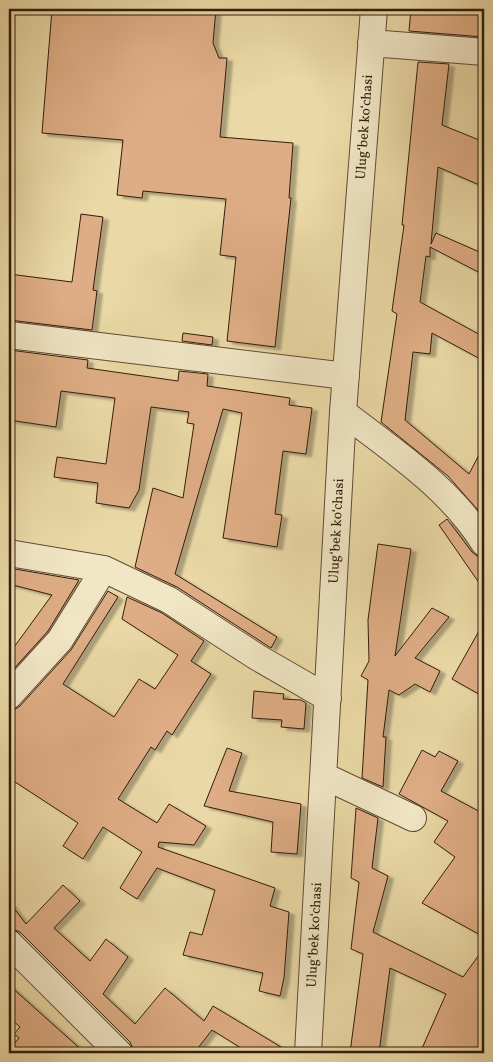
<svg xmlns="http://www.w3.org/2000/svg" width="493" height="1062" viewBox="0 0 493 1062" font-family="Vollkorn,serif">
	<defs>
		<filter id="shadow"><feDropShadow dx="5.5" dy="3" stdDeviation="1" flood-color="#0004"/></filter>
	</defs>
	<rect width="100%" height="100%" fill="#ead9a6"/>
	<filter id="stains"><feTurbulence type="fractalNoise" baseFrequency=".004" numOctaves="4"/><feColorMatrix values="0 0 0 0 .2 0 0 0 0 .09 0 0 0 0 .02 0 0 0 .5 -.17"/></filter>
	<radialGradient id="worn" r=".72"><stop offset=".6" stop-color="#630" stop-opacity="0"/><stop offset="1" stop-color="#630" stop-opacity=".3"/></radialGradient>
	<path fill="#dfad85" stroke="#321d0e" filter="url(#shadow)" d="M 52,9 L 216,9 L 213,43 L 219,58 L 227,58 L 220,137 L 293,143 L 289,198 L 291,198 L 275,347 L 227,341 L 236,257 L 220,255 L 226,199 L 143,191 L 142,198 L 117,195 L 123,140 L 42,133 Z
		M 411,9 L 484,9 L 484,37 L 409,31 Z
		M 418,62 L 449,64 L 442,125 L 484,142 L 484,187 L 438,167 L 431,244 L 436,233 L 484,254 L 484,275 L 430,247 L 430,257 L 426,256 L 420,302 L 484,337 L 484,361 L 432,333 L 430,354 L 413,352 L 405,420 L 469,474 L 484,445 L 484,517 L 448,476 L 381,422 L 397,314 L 392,311 L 404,225 L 402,225 Z
		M 81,214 L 103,217 L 93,290 L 97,291 L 92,330 L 9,320 L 9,274 L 72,282 Z
		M 183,333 L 213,337 L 212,345 L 182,341 Z
		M 9,350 L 88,360 L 87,368 L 178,381 L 179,371 L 208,374 L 207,386 L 290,398 L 289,405 L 312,408 L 306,454 L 283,451 L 275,514 L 282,515 L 277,547 L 223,538 L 242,413 L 223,409 L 175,574 L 277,637 L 271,648 L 177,587 L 135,567 L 153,488 L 183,498 L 194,424 L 187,423 L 189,412 L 151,407 L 139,490 L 129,508 L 96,503 L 98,483 L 54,477 L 57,457 L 106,464 L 115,398 L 61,391 L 56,427 L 9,420 Z
		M 447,519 L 472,552 L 477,556 L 484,558 L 484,590 L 439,525 Z
		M 378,544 L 411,549 L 395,656 L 432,608 L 449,617 L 415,658 L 440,671 L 430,692 L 415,684 L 399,695 L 389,690 L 383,737 L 386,737 L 383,787 L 362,778 L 368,680 L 361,676 L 369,661 L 368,620 Z
		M 9,568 L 79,580 L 48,631 L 9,674 L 9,654 L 52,595 L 9,584 Z
		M 108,591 L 118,597 L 63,684 L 114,717 L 139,679 L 155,689 L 178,655 L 122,619 L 127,597 L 162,613 L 204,641 L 191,661 L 211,674 L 172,735 L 167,731 L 155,750 L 151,747 L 118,799 L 157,823 L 169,804 L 206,826 L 194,845 L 159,842 L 158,847 L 275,888 L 270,906 L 289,912 L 284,978 L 280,996 L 259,991 L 263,973 L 183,955 L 190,932 L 202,935 L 215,890 L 157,868 L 137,899 L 120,888 L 142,852 L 103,827 L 83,859 L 63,846 L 78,823 L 9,778 L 9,711 L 14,710 L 20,706 L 71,650 Z
		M 484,622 L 484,697 L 452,679 Z
		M 254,691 L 284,694 L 283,699 L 301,700 L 306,703 L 304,729 L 281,727 L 282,720 L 252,718 Z
		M 227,748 L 242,753 L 229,791 L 301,804 L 297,854 L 271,852 L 273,822 L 204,806 Z
		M 422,750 L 435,757 L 439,751 L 458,761 L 441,791 L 484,814 L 484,937 L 422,903 L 455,857 L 434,842 L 448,821 L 399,794 Z
		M 356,808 L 378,818 L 372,868 L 388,876 L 373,932 L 463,977 L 484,948 L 484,1053 L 420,1053 L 446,994 L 390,968 L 379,1053 L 350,1053 L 363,954 L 351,949 L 359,882 L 351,878 Z
		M 63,885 L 80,901 L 54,928 L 90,961 L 106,939 L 128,957 L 103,994 L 135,1024 L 165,988 L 204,1021 L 213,1006 L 291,1053 L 249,1053 L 212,1030 L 194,1053 L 134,1053 L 133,1049 L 130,1042 L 20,932 L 13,929 L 9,928 L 9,902 L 26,924 Z
		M 9,985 L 85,1053 L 9,1053 L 9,1050 L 19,1038 L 14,1034 L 20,1027 L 9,1017 Z"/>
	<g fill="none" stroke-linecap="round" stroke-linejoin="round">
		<defs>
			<path id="minor" d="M 371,43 L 484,52
				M 9,335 L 346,376
				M 343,412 C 393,451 450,488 484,543
				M 9,553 L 104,569 L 169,600 L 257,657 L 328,698
				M 9,696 L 60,640 L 104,569
				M 324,776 L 413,818
				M 9,943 L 119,1053
				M 308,1053 L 343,412 L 374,9"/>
		</defs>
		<use href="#minor" stroke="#604c34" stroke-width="28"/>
		<use href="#minor" stroke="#f1e6c5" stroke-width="26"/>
	</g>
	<g text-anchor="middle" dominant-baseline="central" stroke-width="5" stroke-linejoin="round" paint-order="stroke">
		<g font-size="14" fill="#321d0e" stroke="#f1e6c5">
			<text transform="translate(365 127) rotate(-86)">Ulugʻbek koʻchasi</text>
			<text transform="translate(337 531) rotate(-87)">Ulugʻbek koʻchasi</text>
			<text transform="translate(315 935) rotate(-87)">Ulugʻbek koʻchasi</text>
		</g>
	</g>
	<rect width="493" height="1062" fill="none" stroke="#ead9a6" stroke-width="30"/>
	<rect x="10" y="10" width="473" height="1042" fill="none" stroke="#321d0e" stroke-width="2.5"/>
	<rect x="15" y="15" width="463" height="1032" fill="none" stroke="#321d0e"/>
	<rect width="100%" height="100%" filter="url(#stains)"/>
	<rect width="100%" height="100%" fill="url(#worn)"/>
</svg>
